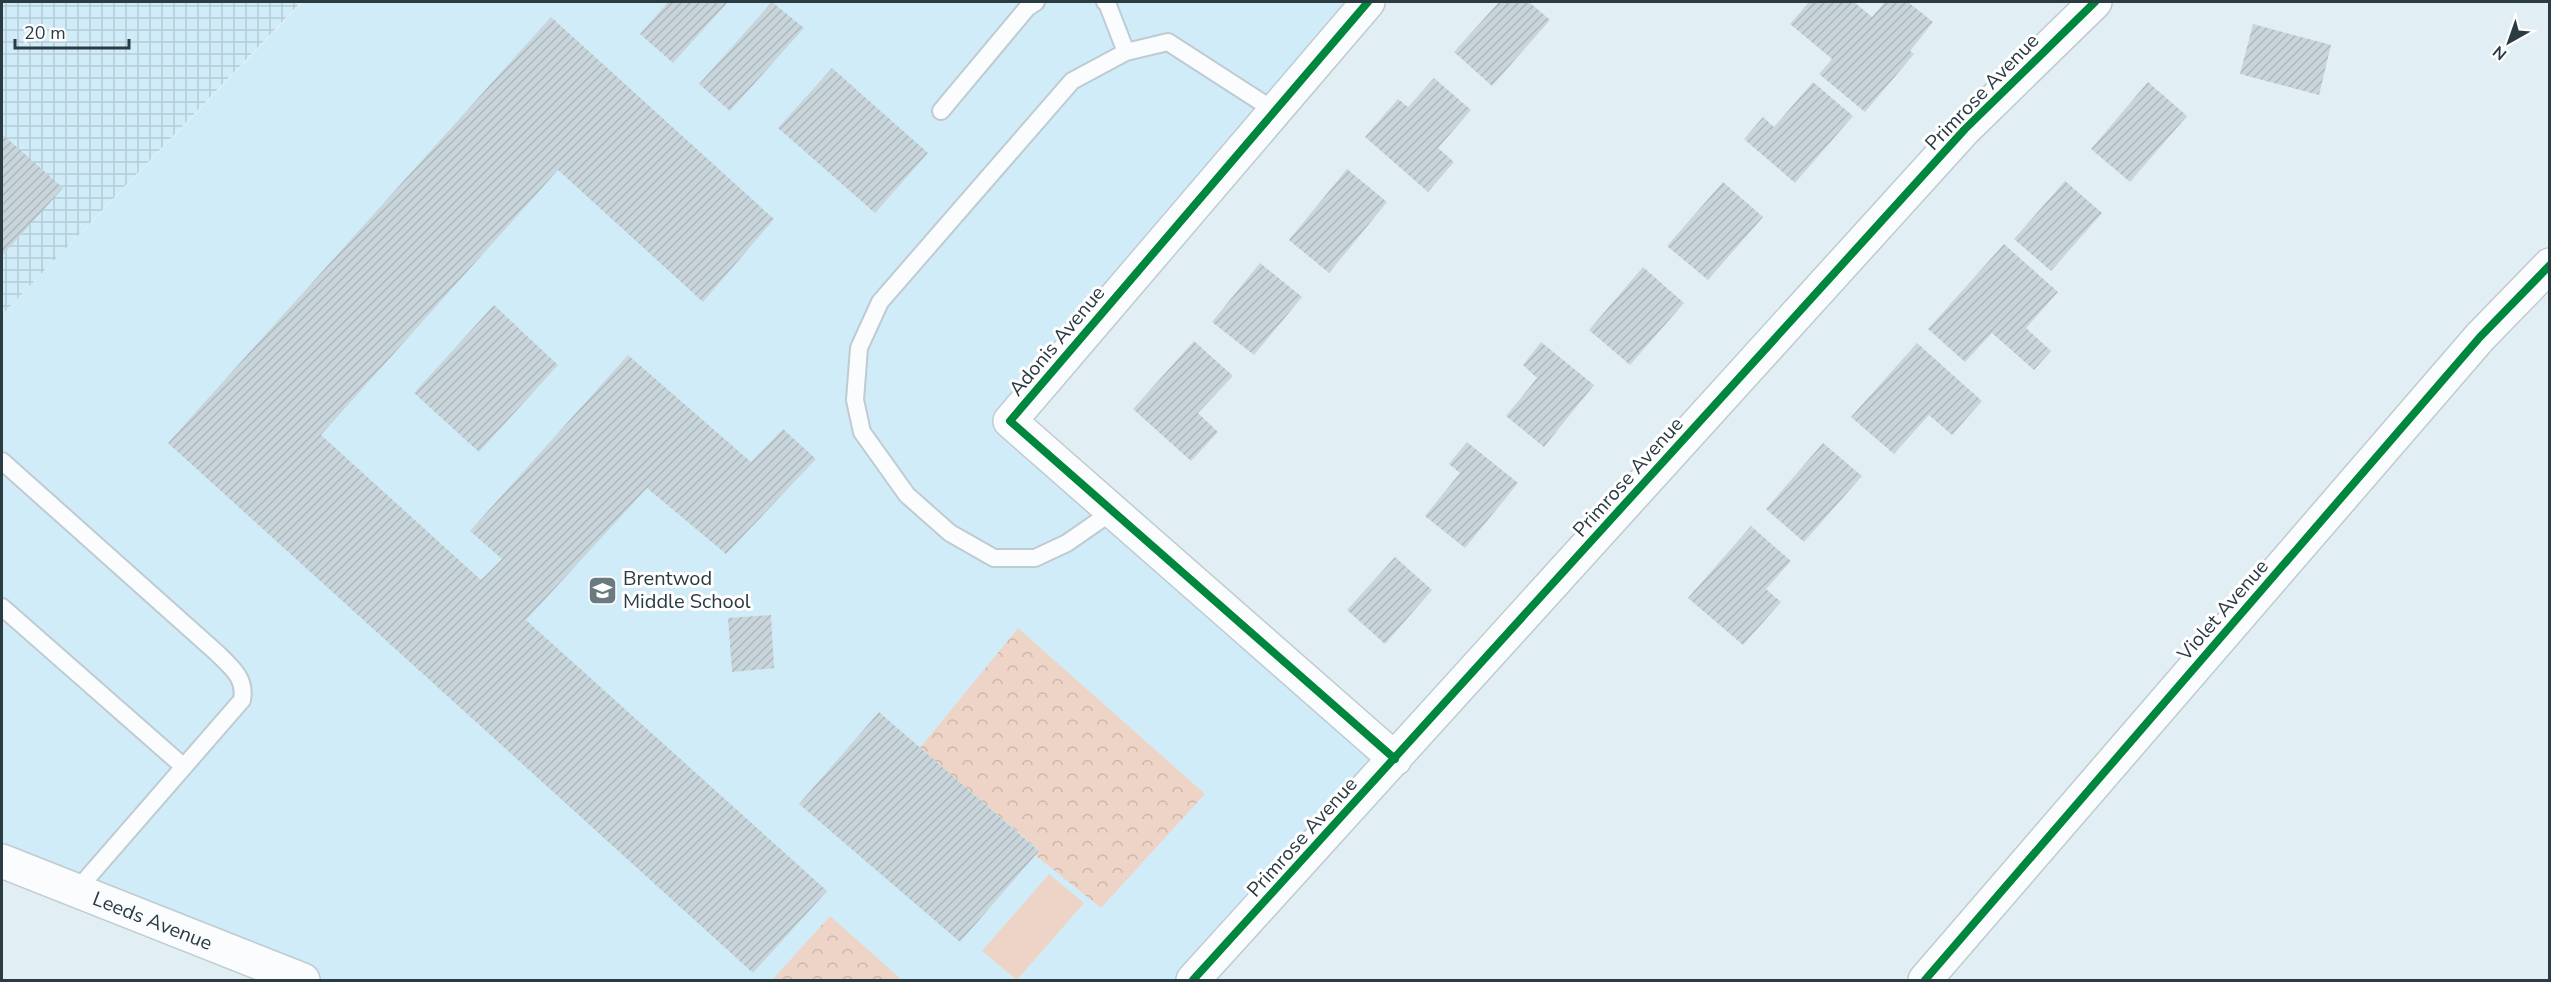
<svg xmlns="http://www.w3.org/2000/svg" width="2551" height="982" viewBox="0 0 2551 982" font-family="'Nunito Sans',sans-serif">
	<defs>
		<pattern id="industrial-grid" width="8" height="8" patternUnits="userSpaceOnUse" patternTransform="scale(1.5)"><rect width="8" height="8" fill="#d1ecf9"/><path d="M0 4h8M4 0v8" fill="none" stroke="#b4cbd7"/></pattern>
		<pattern id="park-crowns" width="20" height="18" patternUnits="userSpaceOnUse" patternTransform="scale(1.5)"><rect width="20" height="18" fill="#eed4c6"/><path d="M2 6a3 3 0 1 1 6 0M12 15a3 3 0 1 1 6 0" fill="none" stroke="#ccb7ab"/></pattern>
		<pattern id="building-hatch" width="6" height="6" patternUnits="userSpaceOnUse" patternTransform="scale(1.5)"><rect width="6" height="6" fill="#c8d5db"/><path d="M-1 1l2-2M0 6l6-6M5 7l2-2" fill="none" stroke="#acb8bd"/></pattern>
	</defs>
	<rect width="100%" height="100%" fill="#e1eef4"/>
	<path fill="#d1ecf9" d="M 303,2 L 1368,2 L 1011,421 L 1395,759 L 1193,980 L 303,980 L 2,861 L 2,316 Z"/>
	<path fill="url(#industrial-grid)" d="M 2,2 L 301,2 L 2,315 Z"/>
	<path fill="#eed4c6" d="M 1049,874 L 1084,903 L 1017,980 L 982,951 Z"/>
	<path fill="url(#park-crowns)" d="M 1018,628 L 1205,794 L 1101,908 L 1035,855 L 1039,850 L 920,748 Z
		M 830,916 L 902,980 L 772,980 Z"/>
	<path fill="url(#building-hatch)" d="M 668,2 L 728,2 L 673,63 L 640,34 Z
		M 772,2 L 804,28 L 730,111 L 699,84 Z
		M 1499,2 L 1529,2 L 1550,20 L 1492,86 L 1454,52 Z
		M 1809,2 L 1854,2 L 1872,17 L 1885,2 L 1908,2 L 1933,22 L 1910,51 L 1914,54 L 1865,112 L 1819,74 L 1832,59 L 1790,24 Z
		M 551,17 L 774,219 L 703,302 L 558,170 L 321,435 L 481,580 L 502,559 L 470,531 L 628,355 L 751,462 L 783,429 L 816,459 L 726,554 L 647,488 L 526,620 L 827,891 L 753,973 L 168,443 Z
		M 2253,24 L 2331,45 L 2319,95 L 2240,74 Z
		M 832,68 L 928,153 L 875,213 L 778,128 Z
		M 1434,78 L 1471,110 L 1438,148 L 1454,162 L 1428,192 L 1365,137 L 1398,99 L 1408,107 Z
		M 1813,82 L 1853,116 L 1795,183 L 1744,139 L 1763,117 L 1774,127 Z
		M 2148,82 L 2187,116 L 2130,182 L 2091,149 Z
		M 2,134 L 63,188 L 2,256 Z
		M 1347,169 L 1387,202 L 1329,273 L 1289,240 Z
		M 2065,181 L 2102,213 L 2051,271 L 2014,239 Z
		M 1723,182 L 1763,217 L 1708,280 L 1667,246 Z
		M 2004,244 L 2058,292 L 2026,328 L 2051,351 L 2034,370 L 1992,333 L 1965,362 L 1928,329 Z
		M 1260,263 L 1302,297 L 1254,355 L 1212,322 Z
		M 1643,267 L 1684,303 L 1630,365 L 1589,330 Z
		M 494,305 L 558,365 L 479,452 L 414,393 Z
		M 1194,341 L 1233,376 L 1198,413 L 1218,432 L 1191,461 L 1133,409 Z
		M 1541,342 L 1594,385 L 1544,447 L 1506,416 L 1537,378 L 1523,365 Z
		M 1917,343 L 1982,401 L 1952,435 L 1929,415 L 1894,454 L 1851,417 Z
		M 1467,442 L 1518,483 L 1465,548 L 1425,516 L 1460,473 L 1449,464 Z
		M 1823,443 L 1862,476 L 1804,542 L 1766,509 Z
		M 1751,526 L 1791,561 L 1766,589 L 1781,602 L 1743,645 L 1688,598 Z
		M 1395,557 L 1432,590 L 1385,644 L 1347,610 Z
		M 771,615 L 774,668 L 732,672 L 728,618 Z
		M 879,712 L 1039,851 L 960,942 L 799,804 Z"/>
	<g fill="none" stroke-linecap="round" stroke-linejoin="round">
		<defs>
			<path id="lane" d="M 1105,2 L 1107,3 L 1126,52
				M 941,111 L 1027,8 L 1036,2
				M 2,461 L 217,653 C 232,668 246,678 242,700 L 76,891
				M 1113,511 L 1067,543 L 1035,558 L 994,558 L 950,533 L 907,495 L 862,432 L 855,400 L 859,348 L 880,302 L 1072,81 L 1126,52 L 1168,42 L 1275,111
				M 2,607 L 184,767"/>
			<path id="street" d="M 1368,2 L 1010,421 L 1395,759
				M 1193,980 L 1965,129 L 2095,2
				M 1925,980 L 2480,337 L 2550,265"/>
			<g id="secondary">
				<path id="s1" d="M 2,861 L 303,980"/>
			</g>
		</defs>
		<use href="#lane" stroke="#becbd1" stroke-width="20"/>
		<use href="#street" stroke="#becbd1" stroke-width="36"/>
		<use href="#secondary" stroke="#becbd1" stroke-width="36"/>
		<use href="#lane" stroke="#fafcfd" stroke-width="16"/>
		<use href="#street" stroke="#fafcfd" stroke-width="33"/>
		<use href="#secondary" stroke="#fafcfd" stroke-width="33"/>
		<defs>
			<path id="cycleway" d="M 1368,2 L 1010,421 L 1395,759
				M 1193,980 L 1965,129 L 2095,2
				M 1925,980 L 2480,337 L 2550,265"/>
		</defs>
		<use href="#cycleway" stroke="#fff" stroke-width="11"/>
		<use href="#cycleway" stroke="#00873e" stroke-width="8"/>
	</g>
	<defs>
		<symbol id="school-square" viewBox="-11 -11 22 22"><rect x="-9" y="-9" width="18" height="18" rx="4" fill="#6b7a80" stroke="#fff"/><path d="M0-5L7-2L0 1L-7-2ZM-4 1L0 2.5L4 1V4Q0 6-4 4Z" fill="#fff"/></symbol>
	</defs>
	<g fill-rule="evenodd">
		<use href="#school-square" x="586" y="574" width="33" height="33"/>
	</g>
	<g text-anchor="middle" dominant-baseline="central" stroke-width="6" stroke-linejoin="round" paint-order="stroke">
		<g font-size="20" fill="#2b3b42" stroke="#fff">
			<text transform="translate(1982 92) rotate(-46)">Primrose Avenue</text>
			<text transform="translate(1057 341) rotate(-50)">Adonis Avenue</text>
			<text transform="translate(1628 477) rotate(-48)">Primrose Avenue</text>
			<text transform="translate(2223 610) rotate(-49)">Violet Avenue</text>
			<text transform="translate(1302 837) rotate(-48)">Primrose Avenue</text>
			<text stroke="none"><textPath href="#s1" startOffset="162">Leeds Avenue</textPath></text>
		</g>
		<g font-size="20" fill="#2b3b42" stroke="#fff" text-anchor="start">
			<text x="623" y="578">Brentwod<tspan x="623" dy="23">Middle School</tspan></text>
		</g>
	</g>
	<rect width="2551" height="982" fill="none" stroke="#2b3b42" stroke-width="6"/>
	<g transform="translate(2509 42) rotate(220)" stroke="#ffffff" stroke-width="4.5" paint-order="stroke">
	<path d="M0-4.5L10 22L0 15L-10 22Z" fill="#2b3b42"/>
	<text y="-9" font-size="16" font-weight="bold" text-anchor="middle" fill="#2b3b42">N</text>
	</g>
	<path d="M15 39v9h114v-9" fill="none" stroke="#2b3b42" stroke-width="3"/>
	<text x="24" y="39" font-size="18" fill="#2b3b42" stroke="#ffffff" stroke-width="4.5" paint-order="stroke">20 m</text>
</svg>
